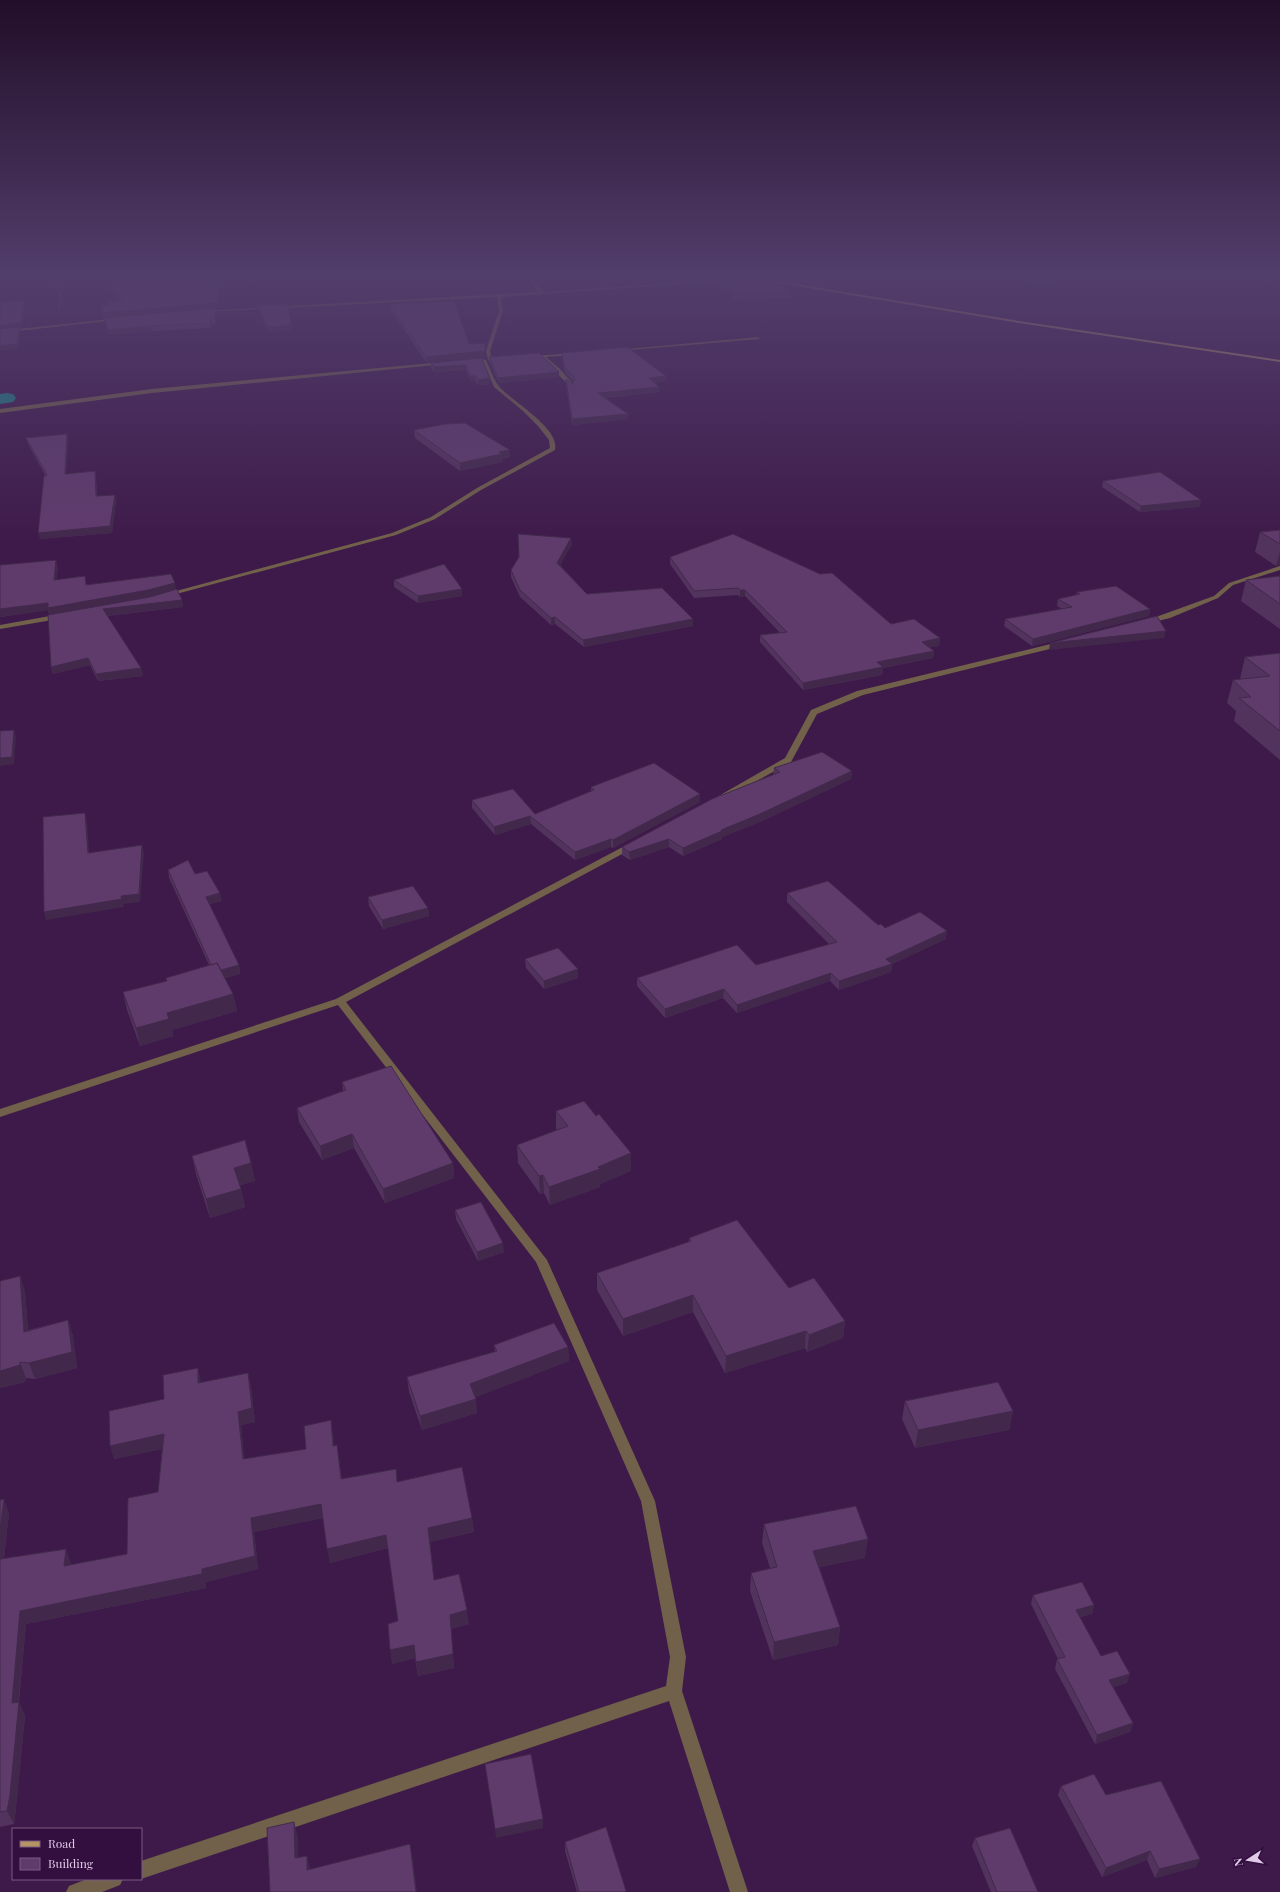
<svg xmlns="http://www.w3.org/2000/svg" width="1280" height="1892" viewBox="0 0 1280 1892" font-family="'Playfair Display',serif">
	<rect width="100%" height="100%" fill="#3e1a4a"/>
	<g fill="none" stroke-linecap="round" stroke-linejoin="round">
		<path stroke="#5499a3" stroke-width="4.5" d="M 0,401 L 7,398"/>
		<path fill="#188486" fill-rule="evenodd" d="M 7,393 L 13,394 L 16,398 L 13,402 L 0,404 L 0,394 Z"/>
		<path stroke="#91759b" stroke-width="1" stroke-dasharray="2 1" stroke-linecap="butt" d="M 54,278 L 55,285 L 62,298 L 58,308"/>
		<path fill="#71614a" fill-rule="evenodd" d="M 528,278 L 532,278 L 543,292 L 718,280 L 720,281 L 501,297 L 503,311 L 490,351 L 492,360 L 490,361 L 488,360 L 486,351 L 499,311 L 497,297 L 203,312 L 201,311 L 538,292 Z
			M 119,318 L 117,320 L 0,333 L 0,331 Z
			M 758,337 L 760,339 L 618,351 L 616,350 Z
			M 577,353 L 575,355 L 546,357 L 560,369 L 574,385 L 572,388 L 541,358 L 529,358 L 527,357 L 529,356 Z
			M 482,359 L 486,360 C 490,368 493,378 498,385 C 510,401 560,427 555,450 L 481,490 L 435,519 L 396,535 L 169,596 L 165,596 L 165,594 L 392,533 L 431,517 L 477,488 L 550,448 L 549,440 L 538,426 L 523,411 L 494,387 Z
			M 443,362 L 445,364 L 152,393 L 0,413 L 0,409 L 152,389 Z
			M 1280,566 L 1280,570 L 1233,585 L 1218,598 L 1170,618 L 1146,624 L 1142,622 L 1214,596 L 1229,583 Z
			M 61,614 L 64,614 L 64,618 L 0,629 L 0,625 Z
			M 1063,641 L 1066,641 L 1066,645 L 863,695 L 817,714 L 791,762 L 724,799 L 718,799 L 717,797 L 785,758 L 811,710 L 857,691 Z
			M 634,841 L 639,844 L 637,846 L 346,1002 L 547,1260 L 655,1501 L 686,1657 L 682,1691 L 748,1892 L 730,1892 L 669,1701 L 141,1879 L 141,1861 L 666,1686 L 670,1657 L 641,1501 L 536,1262 L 338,1005 L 0,1117 L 0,1109 L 336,999 Z
			M 87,1879 L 123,1879 L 120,1885 L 102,1892 L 66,1892 L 69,1886 Z"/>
		<path fill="#b59464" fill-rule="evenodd" d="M 749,278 L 760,278 L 1019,321 L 1280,360 L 1280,362 L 1019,323 Z"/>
	</g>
	<path fill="#52335d" d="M 681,278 L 769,278 L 780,280 L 779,284 L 791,293 L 791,298 L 732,300 L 733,290 L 705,284 L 705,279 L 690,280 Z
		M 771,278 L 807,278 L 807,282 L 798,283 Z
		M 1024,278 L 1080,278 L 1035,284 Z
		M 144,284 L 199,287 L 219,286 L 220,291 L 218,307 L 213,308 L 216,308 L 217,312 L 215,324 L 212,324 L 211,328 L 151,331 L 109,335 L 104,318 L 101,310 L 100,305 L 108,305 L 107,302 L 119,301 L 111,291 L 110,286 Z
		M 390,304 L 469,344 L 485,357 L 426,362 L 390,309 Z
		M 257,305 L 291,330 L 269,332 L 258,310 Z
		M 562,353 L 666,376 L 666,381 L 654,383 L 659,387 L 659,392 L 605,398 L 628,414 L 628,419 L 572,425 L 566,384 L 566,379 L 572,384 L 573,382 L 564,371 Z
		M 489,357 L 559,372 L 559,377 L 499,383 L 489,362 Z
		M 481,358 L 490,384 L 478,385 L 475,381 L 471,382 L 466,370 L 434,372 L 431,368 L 431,363 Z
		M 414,430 L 510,450 L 510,457 L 503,459 L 503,462 L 460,471 L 415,438 Z
		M 67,434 L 68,440 L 66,474 L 95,471 L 96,477 L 97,496 L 116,501 L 112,533 L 40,539 L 45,475 L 28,444 L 26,438 Z
		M 1103,481 L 1200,507 L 1140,512 L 1102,487 Z
		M 1280,530 L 1280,565 L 1276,566 L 1255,552 L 1260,532 Z
		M 572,544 L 560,565 L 587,594 L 693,626 L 584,647 L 555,624 L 551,625 L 520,597 L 511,577 L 511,570 Z
		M 670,557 L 940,638 L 939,646 L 929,647 L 934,651 L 933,658 L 883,668 L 882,675 L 803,690 L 760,642 L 760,635 L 780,633 L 745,596 L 740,597 L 738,595 L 694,598 L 670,564 Z
		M 0,565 L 58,567 L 56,580 L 87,584 L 176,590 L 182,600 L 183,607 L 107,616 L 141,668 L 143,676 L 98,681 L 90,665 L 53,674 L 51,667 L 49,614 L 48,610 L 0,617 Z
		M 1280,576 L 1280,629 L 1241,601 L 1246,580 Z
		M 394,580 L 462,589 L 462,596 L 418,603 L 394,587 Z
		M 1077,592 L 1150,609 L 1149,616 L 1032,646 L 1004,626 L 1005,619 L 1062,609 L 1057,606 L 1058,599 L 1076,595 Z
		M 1280,653 L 1280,760 L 1234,721 L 1236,711 L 1227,703 L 1233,680 L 1240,679 L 1245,657 Z
		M 774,768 L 852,771 L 851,779 L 760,822 L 722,837 L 722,839 L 683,856 L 669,847 L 630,860 L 622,855 L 622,847 L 773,775 Z
		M 591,787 L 700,794 L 700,802 L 613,848 L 611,847 L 575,860 L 531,824 L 495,835 L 472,808 L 472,800 L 535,814 L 591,791 Z
		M 168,870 L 195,874 L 222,901 L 209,904 L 239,965 L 240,974 L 225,978 L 233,994 L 237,1011 L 172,1030 L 173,1036 L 140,1046 L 127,1010 L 123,992 L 167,981 L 166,978 L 209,965 L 169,878 Z
		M 787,893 L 885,928 L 946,939 L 892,964 L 891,972 L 839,990 L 830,981 L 737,1013 L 723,998 L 665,1018 L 637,986 L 637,978 L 756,965 L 829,944 L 787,902 Z
		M 368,897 L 428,908 L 429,916 L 383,929 L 369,906 Z
		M 525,959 L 578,969 L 578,978 L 544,989 L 526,968 Z
		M 342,1082 L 453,1163 L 454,1178 L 385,1203 L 354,1148 L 322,1160 L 299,1122 L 297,1108 L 343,1091 Z
		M 556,1111 L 596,1116 L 631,1153 L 631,1171 L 600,1184 L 600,1187 L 550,1205 L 544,1193 L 540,1194 L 518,1163 L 517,1145 L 557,1130 L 556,1129 Z
		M 192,1156 L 251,1163 L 255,1181 L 240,1185 L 245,1207 L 210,1218 L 196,1174 Z
		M 455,1210 L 504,1252 L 478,1261 L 456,1219 Z
		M 689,1238 L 789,1288 L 845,1321 L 843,1338 L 807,1352 L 805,1348 L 725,1373 L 693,1312 L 623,1336 L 597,1290 L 597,1273 L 689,1242 Z
		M 20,1276 L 25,1292 L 28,1330 L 68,1320 L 73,1336 L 77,1368 L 35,1379 L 26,1378 L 25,1382 L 0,1388 Z
		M 494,1345 L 568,1347 L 569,1361 L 475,1397 L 477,1413 L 422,1430 L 409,1392 L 407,1377 L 495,1352 Z
		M 248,1373 L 251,1387 L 255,1422 L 241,1425 L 244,1459 L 306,1449 L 333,1434 L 334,1446 L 339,1459 L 342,1479 L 396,1469 L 397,1482 L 472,1518 L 474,1532 L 430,1542 L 434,1580 L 469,1624 L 451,1629 L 454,1668 L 418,1676 L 415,1658 L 392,1664 L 398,1621 L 388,1548 L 330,1563 L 323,1518 L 254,1532 L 258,1569 L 206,1582 L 206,1588 L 26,1624 L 19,1702 L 25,1716 L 16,1808 L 14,1824 L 0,1827 L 0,1829 L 0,1500 L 9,1513 L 4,1559 L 71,1563 L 71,1565 L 127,1554 L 158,1492 L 162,1449 L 114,1459 L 164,1399 L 201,1383 Z
		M 905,1401 L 1013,1411 L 1009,1430 L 915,1448 L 902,1419 Z
		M 764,1524 L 865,1558 L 819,1567 L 840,1627 L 838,1645 L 773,1660 L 750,1591 L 751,1573 L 770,1568 L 762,1543 Z
		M 1033,1595 L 1094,1605 L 1092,1614 L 1080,1617 L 1101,1656 L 1127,1683 L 1113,1687 L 1133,1723 L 1130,1732 L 1095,1744 L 1055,1669 L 1057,1659 L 1058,1659 L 1031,1604 Z
		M 1061,1786 L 1106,1795 L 1196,1867 L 1155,1878 L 1147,1860 L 1102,1877 L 1058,1795 Z
		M 606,1827 L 626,1892 L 577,1892 L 565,1851 L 565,1842 Z
		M 975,1838 L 1038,1892 L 991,1892 L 972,1846 Z"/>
	<path fill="#42294c" d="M 798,278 L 807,278 L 807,282 L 798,283 Z
		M 1042,278 L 1080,278 L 1035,284 L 1036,279 Z
		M 775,280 L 780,280 L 779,285 Z
		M 219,286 L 220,291 L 218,307 L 104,318 L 103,313 Z
		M 25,300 L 26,305 L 22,327 L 20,327 L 21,332 L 18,349 L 0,351 L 0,326 Z
		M 216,308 L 217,312 L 215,324 L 215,319 Z
		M 211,319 L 212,324 L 211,328 L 210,323 Z
		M 291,325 L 291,330 L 269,332 L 268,327 Z
		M 150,326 L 151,331 L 109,335 L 108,330 Z
		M 485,343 L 485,357 L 426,362 L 426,357 Z
		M 466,365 L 466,370 L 434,372 L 434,367 Z
		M 559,372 L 559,377 L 499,383 L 498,378 Z
		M 470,376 L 475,376 L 475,381 L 471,382 Z
		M 666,376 L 666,381 L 649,383 L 649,378 Z
		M 490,378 L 490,384 L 478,385 L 478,380 Z
		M 659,387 L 659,392 L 598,398 L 598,393 Z
		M 628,414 L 628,419 L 572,425 L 572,419 Z
		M 67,434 L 68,440 L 66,480 L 65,474 Z
		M 510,450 L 510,457 L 503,459 L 503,462 L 460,471 L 460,463 L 499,452 Z
		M 95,471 L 96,477 L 97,503 L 96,496 Z
		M 115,495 L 116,501 L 112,533 L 40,539 L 38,533 Z
		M 1201,500 L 1200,507 L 1140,512 L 1141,506 Z
		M 571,538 L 572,544 L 557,570 L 557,563 Z
		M 1280,551 L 1280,565 L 1276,566 Z
		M 56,560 L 58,567 L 56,587 L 54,580 Z
		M 175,583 L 176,590 L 150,597 L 49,615 L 48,610 L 0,617 L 0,609 Z
		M 462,589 L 462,596 L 418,603 L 418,596 Z
		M 740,590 L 745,590 L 745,596 L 740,597 Z
		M 182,600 L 183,607 L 104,616 L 103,609 Z
		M 1150,609 L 1149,616 L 1032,646 L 1033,639 Z
		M 555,617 L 555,624 L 551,625 L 551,618 Z
		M 693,619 L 693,626 L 584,647 L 583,640 Z
		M 1166,631 L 1164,638 L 1049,650 L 1050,643 Z
		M 940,638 L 939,646 L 922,649 L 922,642 Z
		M 934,651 L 933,658 L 883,668 L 882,675 L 803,690 L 803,683 L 877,662 Z
		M 88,658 L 90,665 L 53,674 L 51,667 Z
		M 141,668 L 143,676 L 98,681 L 96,674 Z
		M 14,730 L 16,737 L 14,764 L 0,766 L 0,758 Z
		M 852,771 L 851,779 L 760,822 L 722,837 L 722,839 L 683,856 L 683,848 L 721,830 Z
		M 700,794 L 700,802 L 613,848 L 613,840 Z
		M 85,813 L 87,821 L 90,861 L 88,853 Z
		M 530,816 L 531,824 L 495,835 L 494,827 Z
		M 611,839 L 611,847 L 575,860 L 575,852 Z
		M 669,839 L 669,847 L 630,860 L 629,852 Z
		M 142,845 L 144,853 L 140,902 L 123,904 L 124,907 L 46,920 L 44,912 L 121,896 Z
		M 220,893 L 222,901 L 207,905 L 206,897 Z
		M 428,908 L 429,916 L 383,929 L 382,920 Z
		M 947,931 L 946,939 L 892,964 L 891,972 L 839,990 L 839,981 Z
		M 239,965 L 240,974 L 216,980 L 214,971 Z
		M 578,969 L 578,978 L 544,989 L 544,981 Z
		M 831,973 L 830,981 L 737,1013 L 737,1005 Z
		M 724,989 L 723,998 L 665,1018 L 665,1009 Z
		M 233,994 L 237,1011 L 172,1030 L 173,1036 L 140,1046 L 136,1028 L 167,1013 Z
		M 352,1134 L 354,1148 L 322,1160 L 320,1146 Z
		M 631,1153 L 631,1171 L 600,1184 L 600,1187 L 550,1205 L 549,1187 Z
		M 251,1163 L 255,1181 L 238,1186 L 234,1168 Z
		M 453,1163 L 454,1178 L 385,1203 L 383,1189 Z
		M 543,1175 L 544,1193 L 540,1194 L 539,1176 Z
		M 241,1189 L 245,1207 L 210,1218 L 206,1199 Z
		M 503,1243 L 504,1252 L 478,1261 L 477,1252 Z
		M 20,1276 L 25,1292 L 29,1348 L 24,1332 Z
		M 693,1295 L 693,1312 L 623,1336 L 623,1319 Z
		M 68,1320 L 73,1336 L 77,1368 L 35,1379 L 29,1363 Z
		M 845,1321 L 843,1338 L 807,1352 L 809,1335 Z
		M 806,1331 L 805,1348 L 725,1373 L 726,1356 Z
		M 568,1347 L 569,1361 L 472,1399 L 470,1384 Z
		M 20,1362 L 26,1378 L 25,1382 L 0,1388 L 0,1371 Z
		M 198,1368 L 201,1382 L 202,1397 L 198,1383 Z
		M 248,1373 L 251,1387 L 255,1422 L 241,1425 L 246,1473 L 243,1459 L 238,1412 Z
		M 476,1399 L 477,1413 L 422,1430 L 420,1416 Z
		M 1013,1411 L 1009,1430 L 915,1448 L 918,1430 Z
		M 331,1420 L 333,1434 L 336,1460 L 333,1446 Z
		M 164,1434 L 167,1448 L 114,1459 L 110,1446 Z
		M 337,1445 L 339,1459 L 343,1493 L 341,1479 Z
		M 4,1499 L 9,1513 L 2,1574 L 0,1569 L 0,1530 Z
		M 321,1504 L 323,1518 L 254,1532 L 258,1569 L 206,1582 L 206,1588 L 26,1624 L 17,1717 L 19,1702 L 25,1716 L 16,1808 L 14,1824 L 7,1811 L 12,1703 L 20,1611 L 202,1569 L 251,1518 Z
		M 472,1518 L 474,1532 L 430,1542 L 428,1528 Z
		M 386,1535 L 388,1548 L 330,1563 L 327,1549 Z
		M 868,1539 L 865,1558 L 811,1569 L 813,1551 Z
		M 66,1549 L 71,1563 L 69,1580 L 64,1566 Z
		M 1094,1605 L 1092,1614 L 1073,1619 L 1076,1610 Z
		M 467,1610 L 469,1624 L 451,1629 L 454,1668 L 418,1676 L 416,1662 L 450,1615 Z
		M 840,1627 L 838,1645 L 773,1660 L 774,1642 Z
		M 414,1645 L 416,1658 L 392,1664 L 390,1650 Z
		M 1130,1674 L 1127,1683 L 1106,1689 L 1109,1680 Z
		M 1133,1723 L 1130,1732 L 1095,1744 L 1097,1735 Z
		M 543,1819 L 543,1828 L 496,1838 L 495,1829 Z
		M 294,1822 L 298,1837 L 299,1873 L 295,1858 Z
		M 410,1844 L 413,1860 L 417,1892 L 416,1892 Z
		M 1150,1851 L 1147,1860 L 1102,1877 L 1106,1868 Z
		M 307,1856 L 311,1871 L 307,1870 Z
		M 1200,1859 L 1196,1867 L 1155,1878 L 1159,1869 Z"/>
	<path fill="#5f3b6c" stroke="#42294c" d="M 717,278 L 769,278 L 780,280 L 775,280 L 791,293 L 733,295 L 733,286 L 705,279 Z
		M 198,280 L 199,287 L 219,286 L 217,303 L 103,313 L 100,305 L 109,305 L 107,302 L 122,301 L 110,286 L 142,282 L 144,284 Z
		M 25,300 L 21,322 L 0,326 L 0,302 Z
		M 454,301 L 469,344 L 485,343 L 485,351 L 426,357 L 390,304 Z
		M 288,304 L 291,325 L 268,327 L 257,305 Z
		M 216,308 L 215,319 L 211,319 L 210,323 L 150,326 L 108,330 L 104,318 Z
		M 20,327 L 17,344 L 0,346 L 0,329 Z
		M 627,347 L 666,376 L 649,378 L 659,387 L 598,393 L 628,414 L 572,419 L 566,379 L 572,384 L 575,379 L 564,366 L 562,353 Z
		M 539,353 L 559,372 L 498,378 L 489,357 Z
		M 481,358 L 490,378 L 478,380 L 475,376 L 470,376 L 466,365 L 434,367 L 431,363 Z
		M 465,423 L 510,450 L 499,452 L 502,454 L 460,463 L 414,430 L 446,424 Z
		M 67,434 L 65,474 L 95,471 L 96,496 L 115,495 L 110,526 L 38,533 L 44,476 L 47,475 L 26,438 Z
		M 1160,472 L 1201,500 L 1141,506 L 1103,481 Z
		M 1280,530 L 1280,544 L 1260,532 Z
		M 518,534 L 571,538 L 557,563 L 587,594 L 662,588 L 693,619 L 583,640 L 555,617 L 551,618 L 520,590 L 511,570 L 519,557 Z
		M 733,534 L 820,574 L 832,573 L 891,624 L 914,619 L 940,638 L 922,642 L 934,651 L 877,662 L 883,667 L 803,683 L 760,635 L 787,632 L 745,590 L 740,590 L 738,588 L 694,591 L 670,557 Z
		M 56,560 L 54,580 L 85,576 L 86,585 L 171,574 L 175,583 L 148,590 L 48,608 L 48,603 L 0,609 L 0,565 Z
		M 444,564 L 462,589 L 418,596 L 394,580 Z
		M 1280,576 L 1280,604 L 1246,580 Z
		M 1116,586 L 1150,609 L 1033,639 L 1005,619 L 1072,607 L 1058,599 L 1080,594 L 1077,592 Z
		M 177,589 L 182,600 L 103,609 L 141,668 L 96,674 L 88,658 L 51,667 L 48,615 L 150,597 Z
		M 1157,616 L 1166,631 L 1050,643 Z
		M 1280,653 L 1280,731 L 1239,698 L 1251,697 L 1233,680 L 1270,676 L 1245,657 Z
		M 14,730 L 12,757 L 0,758 L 0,731 Z
		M 822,752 L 852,771 L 760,814 L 721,830 L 722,831 L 683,848 L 669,839 L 629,852 L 622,847 L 712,799 L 780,772 L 774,768 Z
		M 654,763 L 700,794 L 613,840 L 611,839 L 575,852 L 530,816 L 494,827 L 472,800 L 513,789 L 535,814 L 594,790 L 591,787 Z
		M 85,813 L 88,853 L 142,845 L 139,894 L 121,896 L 122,899 L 44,912 L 43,817 Z
		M 188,860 L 195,874 L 207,871 L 220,893 L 206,897 L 239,965 L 221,970 L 217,963 L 211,965 L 168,870 Z
		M 828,881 L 878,925 L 881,924 L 885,928 L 920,912 L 947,931 L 886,959 L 892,964 L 839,981 L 831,973 L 737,1005 L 724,989 L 665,1009 L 637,978 L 737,945 L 756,965 L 837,942 L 787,893 Z
		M 413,886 L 428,908 L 382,920 L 368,897 Z
		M 558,948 L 578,969 L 544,981 L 525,959 Z
		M 217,963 L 233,994 L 167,1013 L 169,1019 L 136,1028 L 123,992 L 167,981 L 166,978 Z
		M 391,1066 L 453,1163 L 383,1189 L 352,1134 L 320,1146 L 297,1108 L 346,1090 L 342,1082 Z
		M 584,1101 L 596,1116 L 599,1114 L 631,1153 L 598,1167 L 600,1169 L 549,1187 L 543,1175 L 539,1176 L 517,1145 L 568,1126 L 556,1111 Z
		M 245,1140 L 251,1163 L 234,1168 L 241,1189 L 206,1199 L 192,1156 Z
		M 481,1202 L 503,1243 L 477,1252 L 455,1210 Z
		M 737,1220 L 789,1288 L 814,1278 L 845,1321 L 809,1335 L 806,1331 L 726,1356 L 693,1295 L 623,1319 L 597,1273 L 691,1241 L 689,1238 Z
		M 20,1276 L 24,1332 L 68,1320 L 72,1352 L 29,1363 L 20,1362 L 20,1365 L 0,1371 L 0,1281 Z
		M 554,1323 L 568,1347 L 470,1384 L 476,1399 L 420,1416 L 407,1377 L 497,1351 L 494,1345 Z
		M 198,1368 L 198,1383 L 248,1373 L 252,1408 L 238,1412 L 243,1459 L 306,1449 L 304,1426 L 331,1420 L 333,1446 L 337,1445 L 341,1479 L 396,1469 L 397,1482 L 462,1467 L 472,1518 L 428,1528 L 434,1580 L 459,1574 L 467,1610 L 450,1615 L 453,1654 L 416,1662 L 414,1645 L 390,1650 L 388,1624 L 398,1621 L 386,1535 L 327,1549 L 321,1504 L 251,1518 L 255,1556 L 202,1569 L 202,1574 L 20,1611 L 12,1703 L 19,1702 L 10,1795 L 7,1811 L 0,1812 L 0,1559 L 66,1549 L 64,1566 L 127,1554 L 128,1498 L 158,1492 L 164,1434 L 110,1446 L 109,1411 L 164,1399 L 163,1375 Z
		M 998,1382 L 1013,1411 L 918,1430 L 905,1401 Z
		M 4,1499 L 0,1530 L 0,1500 Z
		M 856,1506 L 868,1539 L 813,1551 L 840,1627 L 774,1642 L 751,1573 L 777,1567 L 764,1524 Z
		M 1082,1582 L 1094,1605 L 1076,1610 L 1101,1656 L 1117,1651 L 1130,1674 L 1109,1680 L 1133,1723 L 1097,1735 L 1057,1659 L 1065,1657 L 1033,1595 Z
		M 531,1754 L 543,1819 L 495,1829 L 485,1764 Z
		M 1094,1774 L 1106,1795 L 1161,1781 L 1200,1859 L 1159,1869 L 1150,1851 L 1106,1868 L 1061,1786 Z
		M 294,1822 L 295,1858 L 307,1856 L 307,1870 L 410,1844 L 416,1892 L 270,1892 L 267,1828 Z
		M 606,1827 L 626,1891 L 624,1892 L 579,1892 L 565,1842 Z
		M 1010,1828 L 1038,1892 L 997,1892 L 975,1838 Z"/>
	<linearGradient id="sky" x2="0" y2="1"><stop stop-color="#220e29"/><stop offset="0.51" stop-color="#523e6b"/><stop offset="1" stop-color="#523e6b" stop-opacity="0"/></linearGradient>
	<rect width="1280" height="543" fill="url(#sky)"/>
	<rect x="12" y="1828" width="130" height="52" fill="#330f3f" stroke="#785a82"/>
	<rect x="20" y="1841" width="20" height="6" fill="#b59464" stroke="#785a82"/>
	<text x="48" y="1848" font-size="12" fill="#dfcae7">Road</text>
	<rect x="20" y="1858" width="20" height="12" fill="#5f3b6c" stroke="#785a82"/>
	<text x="48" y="1868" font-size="12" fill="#dfcae7">Building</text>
	<g transform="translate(1248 1860) rotate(258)" stroke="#330f3f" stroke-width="3" paint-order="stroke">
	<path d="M0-3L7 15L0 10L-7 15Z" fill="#dfcae7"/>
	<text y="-6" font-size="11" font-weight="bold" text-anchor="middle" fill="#dfcae7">N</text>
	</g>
</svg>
